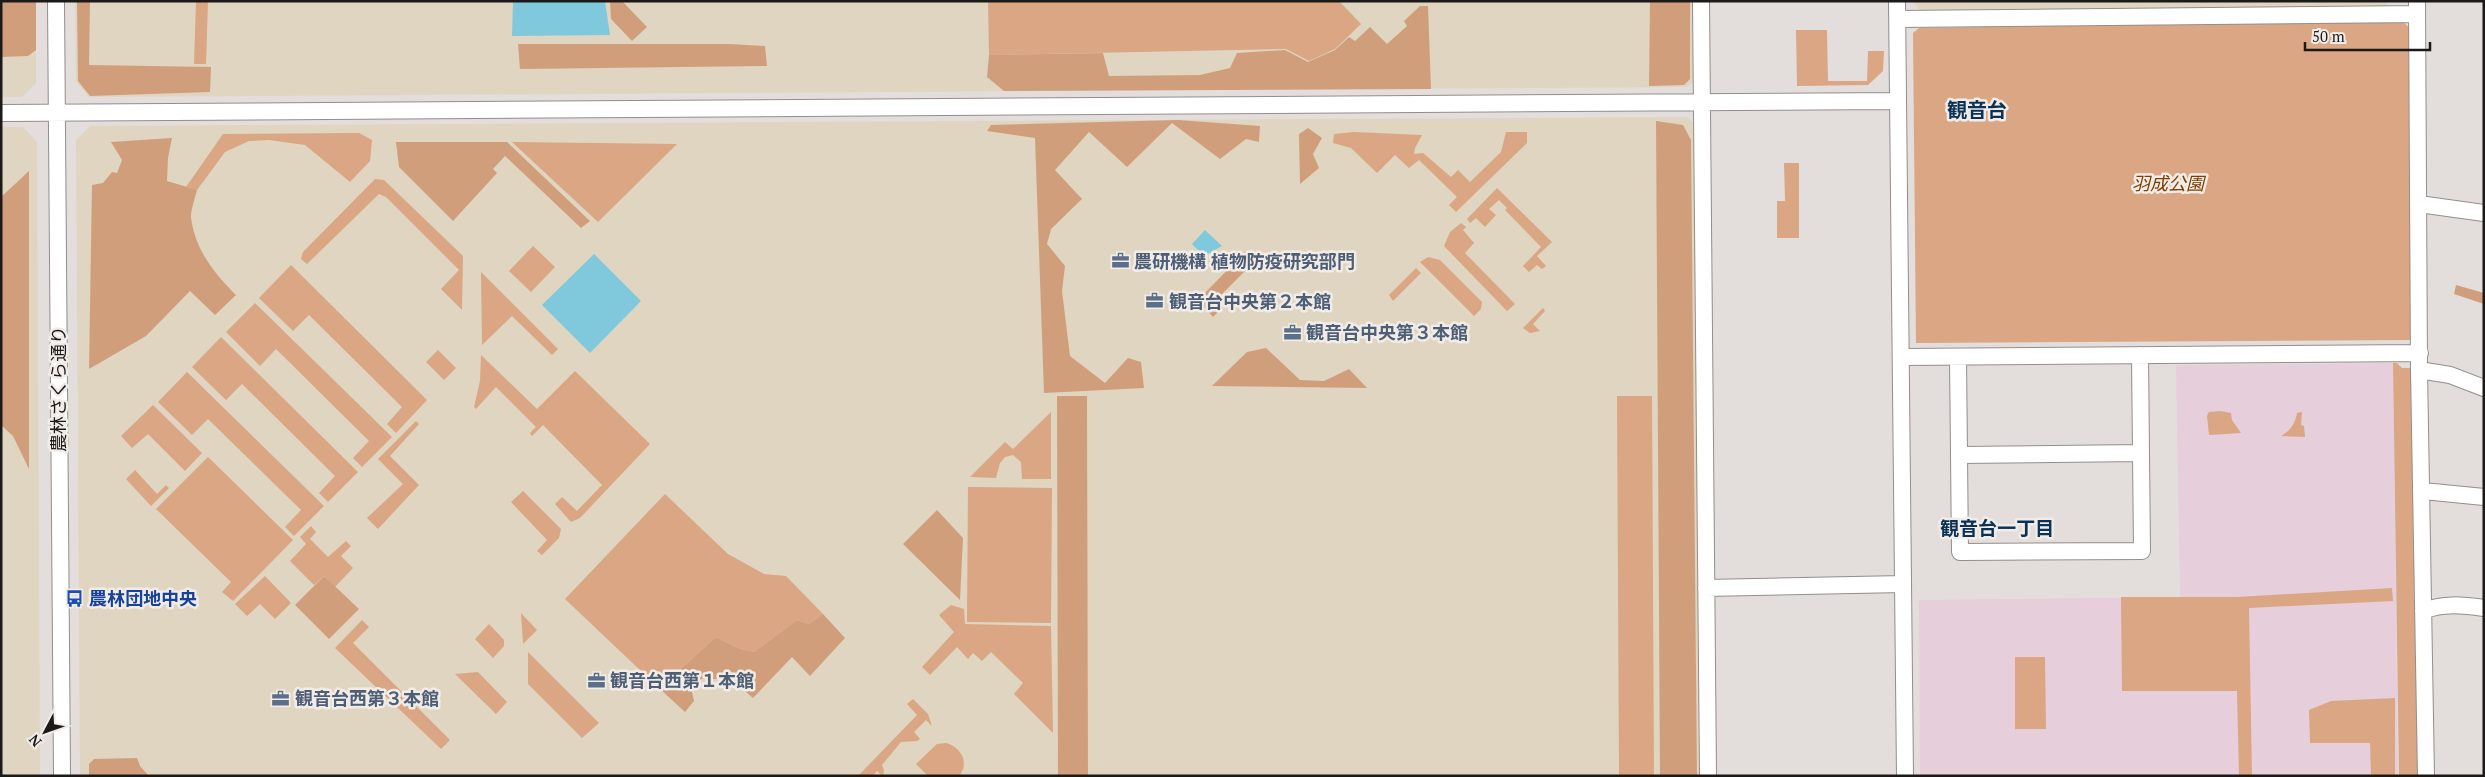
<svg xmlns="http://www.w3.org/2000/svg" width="2485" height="777" viewBox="0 0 2485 777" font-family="'PT Serif','Noto Sans JP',serif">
	<rect width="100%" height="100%" fill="#e3dedb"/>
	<path fill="#dfd5c0" d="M 1,1 L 36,1 L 36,83 L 22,97 L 1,97 Z
		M 75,1 L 1693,1 L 1694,81 L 1687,87 L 89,97 L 76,82 Z
		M 1913,1 L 2386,1 L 2387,7 L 1920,11 Z
		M 1687,117 L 1695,124 L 1699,776 L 80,776 L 76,140 L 90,126 Z
		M 1,127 L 23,127 L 37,142 L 40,776 L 1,776 Z"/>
	<path fill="#e6ceda" d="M 2393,363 L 2398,776 L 1920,776 L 1919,600 L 2180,597 L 2176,365 Z"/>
	<path fill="#daa684" d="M 196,1 L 208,1 L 206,64 L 194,64 Z
		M 988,1 L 1339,1 L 1361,24 L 1335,49 L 1309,61 L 1286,49 L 989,55 Z
		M 2402,21 L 2412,30 L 2412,340 L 1916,343 L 1913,33 L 1919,28 Z
		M 1796,30 L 1827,30 L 1828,81 L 1867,81 L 1868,51 L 1884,51 L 1883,71 L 1868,85 L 1797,86 Z
		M 1354,132 L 1422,135 L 1415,148 L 1414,154 L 1423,153 L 1451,177 L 1458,170 L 1470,182 L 1501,152 L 1506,132 L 1527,132 L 1527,143 L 1456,212 L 1449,205 L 1457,197 L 1419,160 L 1409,168 L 1395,155 L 1377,173 L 1351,148 L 1333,143 L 1334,134 Z
		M 359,133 L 372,140 L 370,161 L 350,182 L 305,145 L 269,140 L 249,141 L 225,152 L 197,190 L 186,187 L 223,134 Z
		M 512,142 L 677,144 L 598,222 Z
		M 1784,163 L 1799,163 L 1799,238 L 1777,238 L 1777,201 L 1785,201 Z
		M 375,179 L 384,180 L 463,256 L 462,310 L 441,289 L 459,270 L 386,197 L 379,194 L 307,264 L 301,259 L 303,252 Z
		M 1497,188 L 1552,242 L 1537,256 L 1546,266 L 1542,269 L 1537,265 L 1529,272 L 1523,266 L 1541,247 L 1505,210 L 1507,208 L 1499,200 L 1489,209 L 1496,215 L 1485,227 L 1476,218 L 1470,223 L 1467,219 Z
		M 1461,223 L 1466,227 L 1463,230 L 1474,243 L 1465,253 L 1515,304 L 1507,311 L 1444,246 L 1450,232 Z
		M 533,246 L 555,267 L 531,292 L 509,271 Z
		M 1428,257 L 1440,260 L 1482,302 L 1481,309 L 1474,316 L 1420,262 Z
		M 291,265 L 427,400 L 396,433 L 387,424 L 402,407 L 309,315 L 293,331 L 259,298 Z
		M 1416,268 L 1421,273 L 1393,301 L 1389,295 Z
		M 481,272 L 558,349 L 552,355 L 512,316 L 482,345 Z
		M 255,303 L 392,437 L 362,467 L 353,458 L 369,441 L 276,349 L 260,366 L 226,332 Z
		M 1543,308 L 1545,311 L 1533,324 L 1540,331 L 1530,333 L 1523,328 Z
		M 221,337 L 358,472 L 328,502 L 319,493 L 335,476 L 242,384 L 226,400 L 192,367 Z
		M 438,350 L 456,368 L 444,380 L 426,362 Z
		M 481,355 L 537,409 L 575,371 L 650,444 L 580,518 L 571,522 L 555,504 L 562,497 L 577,511 L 602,485 L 543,425 L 532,436 L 530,433 L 536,427 L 496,387 L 476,409 L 474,407 L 480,381 Z
		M 2393,363 L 2397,363 L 2402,368 L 2413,368 L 2419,776 L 2399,776 Z
		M 187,372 L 324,506 L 294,536 L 285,527 L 301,510 L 208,419 L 192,435 L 158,402 Z
		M 1617,396 L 1652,396 L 1654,776 L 1619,776 Z
		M 153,405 L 202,453 L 185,471 L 148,434 L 132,448 L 121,436 Z
		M 2220,411 L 2231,413 L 2232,420 L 2241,433 L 2209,435 L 2207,416 L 2209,412 Z
		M 1051,412 L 1051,479 L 1022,479 L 1021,462 L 1013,455 L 1005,457 L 1000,463 L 996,478 L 970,477 L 1005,442 L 1013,449 Z
		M 2302,412 L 2301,425 L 2304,426 L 2305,437 L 2281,436 C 2291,430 2295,424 2297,413 Z
		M 416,421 L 419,424 L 390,456 L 419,485 L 378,529 L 367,518 L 403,484 L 378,459 Z
		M 208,457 L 293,540 L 233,601 L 222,592 L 231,582 L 156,509 Z
		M 135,470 L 157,494 L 166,485 L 169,488 L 151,506 L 126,479 Z
		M 968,487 L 1052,488 L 1051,623 L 967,622 Z
		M 523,491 L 561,529 L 559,538 L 542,555 L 537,551 L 547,540 L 511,502 Z
		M 665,494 L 728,554 L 764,574 L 786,576 L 823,614 L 809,624 L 797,620 L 754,652 L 738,648 L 716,637 L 659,688 L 565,599 Z
		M 311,526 L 316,532 L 310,539 L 328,557 L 346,541 L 351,546 L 341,556 L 353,568 L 335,587 L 324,576 L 314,585 L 290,561 L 306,544 L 300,537 Z
		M 265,576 L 291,603 L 275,619 L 260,604 L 247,616 L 235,604 Z
		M 2392,588 L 2393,601 L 2249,608 L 2252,776 L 2239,776 L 2237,691 L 2122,691 L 2121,597 L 2237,597 Z
		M 951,605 L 964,609 L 965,624 L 1051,626 L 1053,733 L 1014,694 L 1023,683 L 991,652 L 982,661 L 973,653 L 968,659 L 957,647 L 930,675 L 922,667 L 954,632 L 939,615 Z
		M 521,613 L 537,630 L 523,644 Z
		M 362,620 L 369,627 L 353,643 L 450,740 L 441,749 L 335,648 Z
		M 489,624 L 504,640 L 504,646 L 493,658 L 475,639 Z
		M 528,652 L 599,723 L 582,738 L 528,684 Z
		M 2015,657 L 2045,657 L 2046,729 L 2015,729 Z
		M 478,672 L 507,702 L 496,714 L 455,674 Z
		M 2395,698 L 2395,776 L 2371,776 L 2370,743 L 2310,743 L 2309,710 L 2331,701 Z
		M 913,699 L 928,714 L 932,726 L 926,720 L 914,732 L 920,739 L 917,741 L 901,742 L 882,765 L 884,770 L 883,776 L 877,771 L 873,776 L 858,776 L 917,715 L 907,704 Z
		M 946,743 C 961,747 970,763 959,776 L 928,776 L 916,764 L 937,744 Z"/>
	<path fill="#d19e7c" d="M 1,1 L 36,1 L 36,50 L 28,56 L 1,57 Z
		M 77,1 L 90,1 L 89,65 L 211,67 L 210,92 L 90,96 L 78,81 Z
		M 610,1 L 622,1 L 647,27 L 632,41 L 611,19 Z
		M 1650,1 L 1690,1 L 1690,79 L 1684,85 L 1649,86 Z
		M 1420,6 L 1428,6 L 1431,89 L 1004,91 L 987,77 L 989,55 L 1103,53 L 1109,76 L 1200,75 L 1230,68 L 1237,53 L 1285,50 L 1308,62 L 1335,50 L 1349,37 L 1355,41 L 1370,27 L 1387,44 L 1407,26 L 1404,21 Z
		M 518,44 L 729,44 L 765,46 L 767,66 L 520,69 Z
		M 1178,120 L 1260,126 L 1259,142 L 1246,139 L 1220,159 L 1172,123 L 1127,167 L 1089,132 L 1055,170 L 1082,199 L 1051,229 L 1047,244 L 1065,266 L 1062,291 L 1070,356 L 1105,383 L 1128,358 L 1141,362 L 1144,388 L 1044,393 L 1035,138 L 987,131 L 991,125 Z
		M 1656,121 L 1683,125 L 1691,140 L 1697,776 L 1660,776 Z
		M 1308,128 L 1322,138 L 1313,154 L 1319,168 L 1300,184 L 1299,134 Z
		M 172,138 L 168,158 L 167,181 L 197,190 C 195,198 191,209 191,217 C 195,250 214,273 236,295 L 215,315 L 190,291 L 146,336 L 89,369 L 92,185 L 103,183 L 112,172 L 117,173 L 122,160 L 111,142 Z
		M 396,142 L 507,142 L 590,221 L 581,228 L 505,156 L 493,169 L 497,173 L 453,221 L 399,167 Z
		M 29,171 L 29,469 L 13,436 L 1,425 L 1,197 Z
		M 1246,251 L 1256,260 L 1220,296 L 1227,303 L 1213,317 L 1198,300 Z
		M 2456,285 L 2484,293 L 2484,304 L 2454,294 Z
		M 1266,348 L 1300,380 L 1324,381 L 1349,369 L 1367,388 L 1212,386 L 1247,352 Z
		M 1057,396 L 1087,396 L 1088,776 L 1058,776 Z
		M 937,510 L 963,538 L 960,600 L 903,544 Z
		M 324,576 L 359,609 L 329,639 L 295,605 Z
		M 823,614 L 845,638 L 810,676 L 792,657 L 753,698 L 731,679 L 701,679 L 691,687 L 694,701 L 685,712 L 659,688 L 716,637 L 738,648 L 754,652 L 797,620 L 809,624 Z
		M 137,758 L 140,766 L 149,776 L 89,776 L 89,764 L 94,759 Z"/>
	<path fill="#80c9dd" d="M 513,1 L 605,1 L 610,35 L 512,36 Z
		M 1205,230 L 1222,246 L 1204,256 L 1192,244 Z
		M 594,254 L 641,301 L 590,353 L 542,305 Z"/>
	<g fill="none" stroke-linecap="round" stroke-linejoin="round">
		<defs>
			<path id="minor" d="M 56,1 L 62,776
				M 1701,1 L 1708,776
				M 1897,1 L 1905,776
				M 2417,1 L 2419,370 L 2426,776
				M 1898,19 L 2417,14
				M 1,113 L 1898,101
				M 2419,204 L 2484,213
				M 1901,357 L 2420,353
				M 1958,357 L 1960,552 L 2142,551 L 2140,355
				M 2419,370 L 2450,375 L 2484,388
				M 1959,455 L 2141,453
				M 2423,491 L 2484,497
				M 1706,588 L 1903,584
				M 2423,611 C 2443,603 2463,605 2484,608"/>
		</defs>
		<use href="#minor" stroke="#938e8b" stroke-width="18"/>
		<use href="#minor" stroke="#fff" stroke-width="16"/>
	</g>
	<defs>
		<symbol id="office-bare" viewBox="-9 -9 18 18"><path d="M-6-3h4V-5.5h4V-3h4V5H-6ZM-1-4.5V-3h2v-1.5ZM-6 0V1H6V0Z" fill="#5c6f8a" stroke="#f1ece8" stroke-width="2.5" paint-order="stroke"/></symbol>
		<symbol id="bus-bare" viewBox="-9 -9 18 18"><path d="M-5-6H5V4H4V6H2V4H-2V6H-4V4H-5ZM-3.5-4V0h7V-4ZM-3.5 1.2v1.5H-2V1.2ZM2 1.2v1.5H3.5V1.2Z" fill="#1a4fb4" stroke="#f1ece8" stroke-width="2.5" paint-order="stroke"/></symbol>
	</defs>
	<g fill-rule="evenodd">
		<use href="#office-bare" x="1108" y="248" width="25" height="25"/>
		<use href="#office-bare" x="1142" y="288" width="25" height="25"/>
		<use href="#office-bare" x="1280" y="320" width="25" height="25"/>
		<use href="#bus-bare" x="62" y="586" width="25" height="25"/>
		<use href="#office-bare" x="584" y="668" width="25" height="25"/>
		<use href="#office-bare" x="268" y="686" width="25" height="25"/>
	</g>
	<g text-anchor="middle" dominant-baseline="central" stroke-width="5" stroke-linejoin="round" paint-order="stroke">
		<g font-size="18" font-style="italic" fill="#7d3e01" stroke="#f1ece8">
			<text x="2168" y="183">羽成公園</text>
		</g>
		<g font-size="18" font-weight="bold" fill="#4e5e75" stroke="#f1ece8" text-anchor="start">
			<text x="1134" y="261">農研機構 植物防疫研究部門</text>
			<text x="1169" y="301">観音台中央第２本館</text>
			<text x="1306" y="332">観音台中央第３本館</text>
			<text x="610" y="680">観音台西第１本館</text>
			<text x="295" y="698">観音台西第３本館</text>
		</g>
		<g font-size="18" fill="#1c1a19" stroke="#f1ece8">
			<text transform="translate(58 389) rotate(-90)">農林さくら通り</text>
		</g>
		<g font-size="18" font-weight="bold" fill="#164399" stroke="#f1ece8" text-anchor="start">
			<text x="89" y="598">農林団地中央</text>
		</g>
		<g font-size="19" font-weight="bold" fill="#0a3257" stroke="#f1ece8">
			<text x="1997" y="527">観音台一丁目</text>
		</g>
		<g font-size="20" font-weight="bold" fill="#0a3257" stroke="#f1ece8">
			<text x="1977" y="109">観音台</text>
		</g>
	</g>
	<rect width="2485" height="777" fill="none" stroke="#1c1a19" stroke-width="5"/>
	<g transform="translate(45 732) rotate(229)" stroke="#f1ece8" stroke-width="4" paint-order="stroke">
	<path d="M0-4L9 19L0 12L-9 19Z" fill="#1c1a19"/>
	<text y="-8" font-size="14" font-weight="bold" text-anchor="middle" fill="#1c1a19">N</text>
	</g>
	<path d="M2305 42v8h125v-8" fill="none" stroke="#1c1a19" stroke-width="2.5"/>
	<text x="2312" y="42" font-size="15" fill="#1c1a19" stroke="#f1ece8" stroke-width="4" paint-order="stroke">50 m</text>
</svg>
